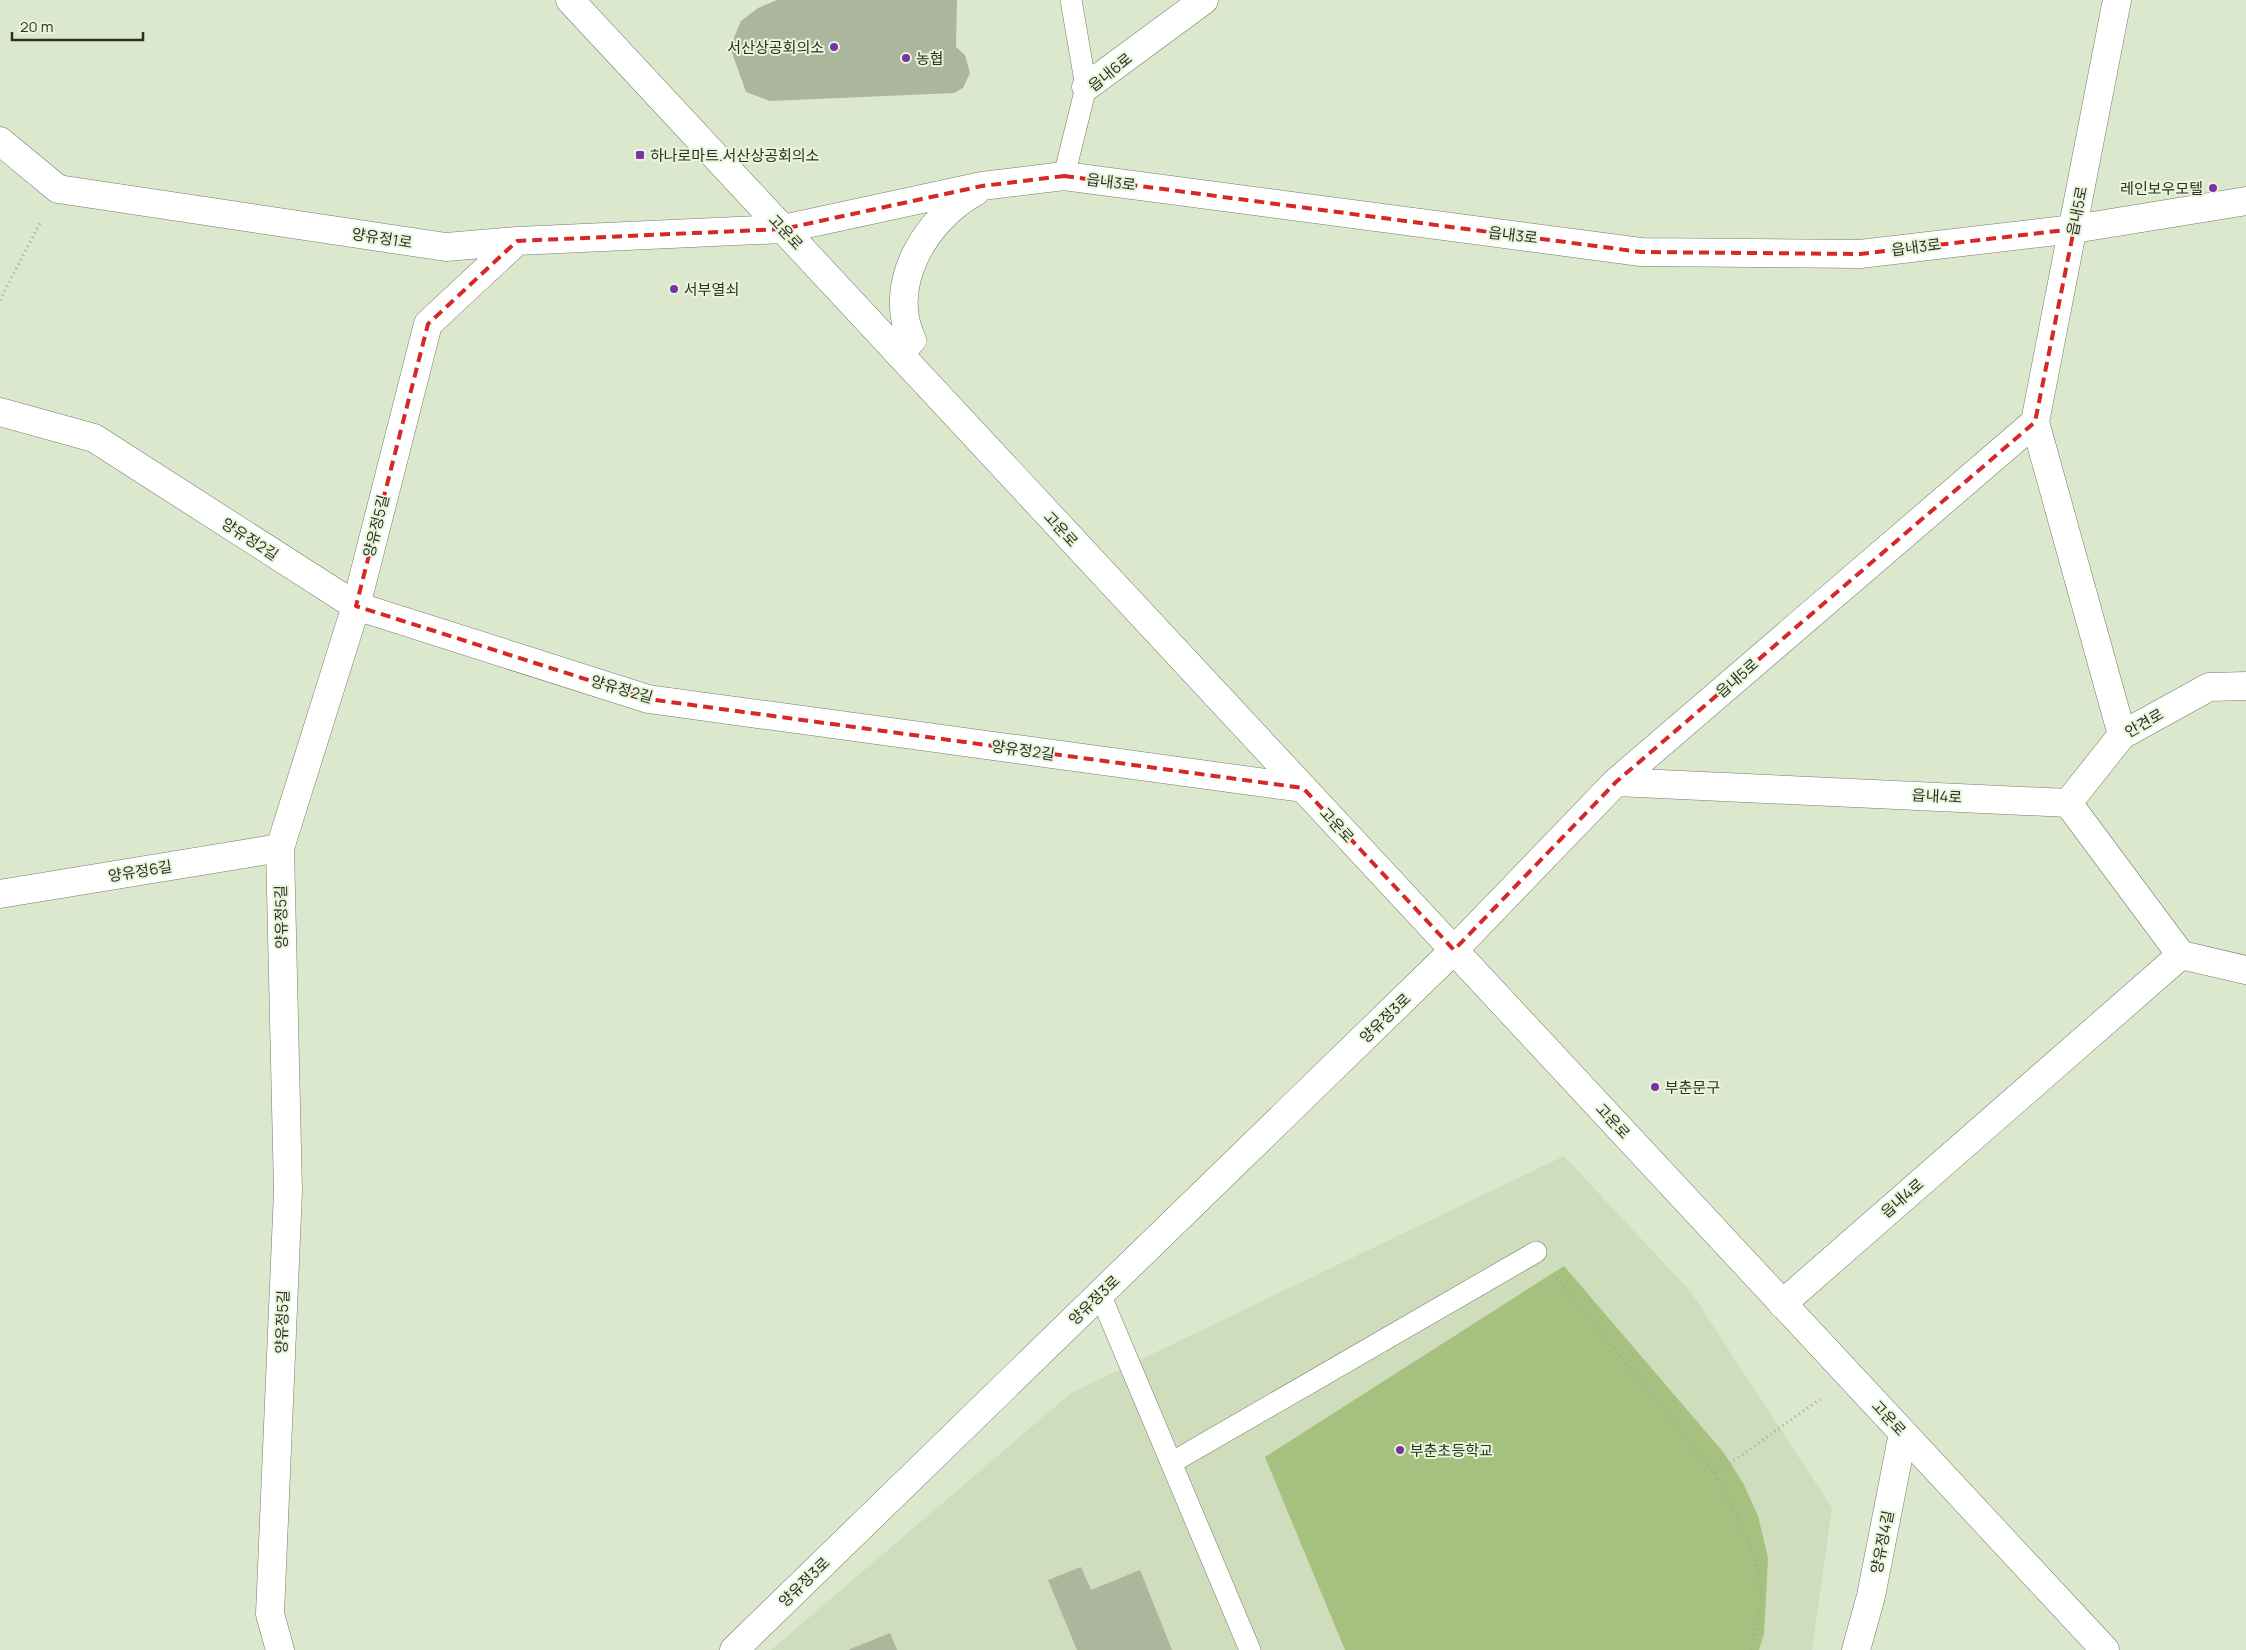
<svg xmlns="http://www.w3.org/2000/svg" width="2246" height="1650" viewBox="0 0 2246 1650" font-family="Manrope,'Noto Sans KR',sans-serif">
	<rect width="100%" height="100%" fill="#dce8cd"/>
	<path fill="#cfddbc" d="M 1564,1156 L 1691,1292 L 1832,1508 L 1812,1650 L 771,1650 L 1071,1393 Z"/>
	<path fill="#a5c07f" d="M 1564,1266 L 1724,1453 L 1743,1483 L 1758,1516 L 1768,1558 L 1764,1634 L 1759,1650 L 1345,1650 L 1265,1457 Z"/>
	<path fill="#abb69c" d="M 777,0 L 957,0 L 956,47 L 965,55 L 970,73 L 963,88 L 954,93 L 770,101 L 746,92 L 730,47 L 741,21 L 758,8 Z
		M 1081,1567 L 1091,1590 L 1140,1570 L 1172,1650 L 1077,1650 L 1048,1580 Z
		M 890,1633 L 897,1650 L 848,1650 Z"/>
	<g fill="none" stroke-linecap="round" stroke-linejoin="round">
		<defs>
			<path id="lane" d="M 1064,176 L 1086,87 L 1071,0
				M 1100,1294 L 1250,1650
				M 1171,1463 L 1536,1252"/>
			<path id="street" d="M 1086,87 L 1204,0
				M 0,141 L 58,189 L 446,247 L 517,241 L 783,229 L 982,186 L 1064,176 L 1641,252 L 1860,254 L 2074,229 L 2246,201
				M 899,354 L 912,340 C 886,284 926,219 975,192
				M 0,412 L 94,438 L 356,606 L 648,699 L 1303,788
				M 2035,422 L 2122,735
				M 1616,782 L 2068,803
				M 2068,803 L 2122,735 L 2209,687 L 2246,686
				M 2068,803 L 2181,955
				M 0,894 L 280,848
				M 1782,1304 L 2181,955 L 2246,970
				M 280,1650 L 270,1614 L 288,1191 L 280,848 L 356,606 L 428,324 L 517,241
				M 734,1650 L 1454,950 L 1616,782 L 2035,422 L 2117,0
				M 1856,1650 L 1871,1596 L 1903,1433"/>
			<path id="secondary" d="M 570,0 L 2105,1650"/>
		</defs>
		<use href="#lane" stroke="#737d65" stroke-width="22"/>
		<use href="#street" stroke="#737d65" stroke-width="29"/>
		<use href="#secondary" stroke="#737d65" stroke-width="29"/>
		<path stroke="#a1aa95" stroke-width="3" stroke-dasharray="1 4" stroke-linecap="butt" d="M 0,300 L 41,221
			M 1557,1278 L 1715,1474 L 1820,1399
			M 1715,1474 C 1746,1536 1778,1578 1750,1650"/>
		<use href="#lane" stroke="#fff" stroke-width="21"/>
		<use href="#street" stroke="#fff" stroke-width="28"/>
		<use href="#secondary" stroke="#fff" stroke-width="28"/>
	</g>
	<path fill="none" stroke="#d62828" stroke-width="4" stroke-dasharray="10 6" stroke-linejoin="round" d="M 1064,176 L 1641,252 L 1860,254 L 2074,229 L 2035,422 L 1616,782 L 1454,950 L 1303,788 L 648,699 L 356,606 L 428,324 L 517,241 L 783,229 L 982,186 Z"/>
	<g fill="#7a33a6" stroke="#e9f5da" stroke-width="2">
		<circle cx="834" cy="47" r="5"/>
		<circle cx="906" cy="58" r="5"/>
		<rect x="635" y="150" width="10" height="10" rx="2.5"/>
		<circle cx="2213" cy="188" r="5"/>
		<circle cx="674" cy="289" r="5"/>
		<circle cx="1655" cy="1087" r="5"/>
		<circle cx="1400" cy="1450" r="5"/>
	</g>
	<g text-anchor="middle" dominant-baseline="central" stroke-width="4" stroke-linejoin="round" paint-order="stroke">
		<g font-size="15" fill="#2b2f25" stroke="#e9f5da" text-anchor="start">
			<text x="824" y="47" text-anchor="end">서산상공회의소</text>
			<text x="916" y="58">농협</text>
			<text x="650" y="155">하나로마트.서산상공회의소</text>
			<text x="2203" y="188" text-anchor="end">레인보우모텔</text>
			<text x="684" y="289">서부열쇠</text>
			<text x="1665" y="1087">부춘문구</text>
			<text x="1410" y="1450">부춘초등학교</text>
		</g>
		<g font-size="15" fill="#2b2f25" stroke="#e9f5da">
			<text transform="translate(1110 72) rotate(-39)">읍내6로</text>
			<text transform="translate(1111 182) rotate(7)">읍내3로</text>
			<text transform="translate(2077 211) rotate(-79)">읍내5로</text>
			<text transform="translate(786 232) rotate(47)">고운로</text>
			<text transform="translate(1513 235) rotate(7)">읍내3로</text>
			<text transform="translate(382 238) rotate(9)">양유정1로</text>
			<text transform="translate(1916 247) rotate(-7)">읍내3로</text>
			<text transform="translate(376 526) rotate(-76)">양유정5길</text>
			<text transform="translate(1061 529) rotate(47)">고운로</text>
			<text transform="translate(250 539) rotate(33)">양유정2길</text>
			<text transform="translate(1737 678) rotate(-41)">읍내5로</text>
			<text transform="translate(622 689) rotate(16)">양유정2길</text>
			<text transform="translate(2144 723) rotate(-30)">안견로</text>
			<text transform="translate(1023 750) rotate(8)">양유정2길</text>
			<text transform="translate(1937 796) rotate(3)">읍내4로</text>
			<text transform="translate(1337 825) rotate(47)">고운로</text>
			<text transform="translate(140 871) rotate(-9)">양유정6길</text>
			<text transform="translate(281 917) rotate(-91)">양유정5길</text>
			<text transform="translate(1385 1018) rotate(-44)">양유정3로</text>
			<text transform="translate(1613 1121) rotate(47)">고운로</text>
			<text transform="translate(1902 1198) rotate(-41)">읍내4로</text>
			<text transform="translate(1094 1300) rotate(-44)">양유정3로</text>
			<text transform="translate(282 1322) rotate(-88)">양유정5길</text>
			<text transform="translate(1889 1418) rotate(47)">고운로</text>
			<text transform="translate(1882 1542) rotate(-79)">양유정4길</text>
			<text transform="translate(804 1582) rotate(-44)">양유정3로</text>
		</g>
	</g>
	<path d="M12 32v8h131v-8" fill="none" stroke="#2b2f25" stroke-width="2.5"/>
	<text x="20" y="32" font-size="15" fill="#2b2f25" stroke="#e9f5da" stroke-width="4" paint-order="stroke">20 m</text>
</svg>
